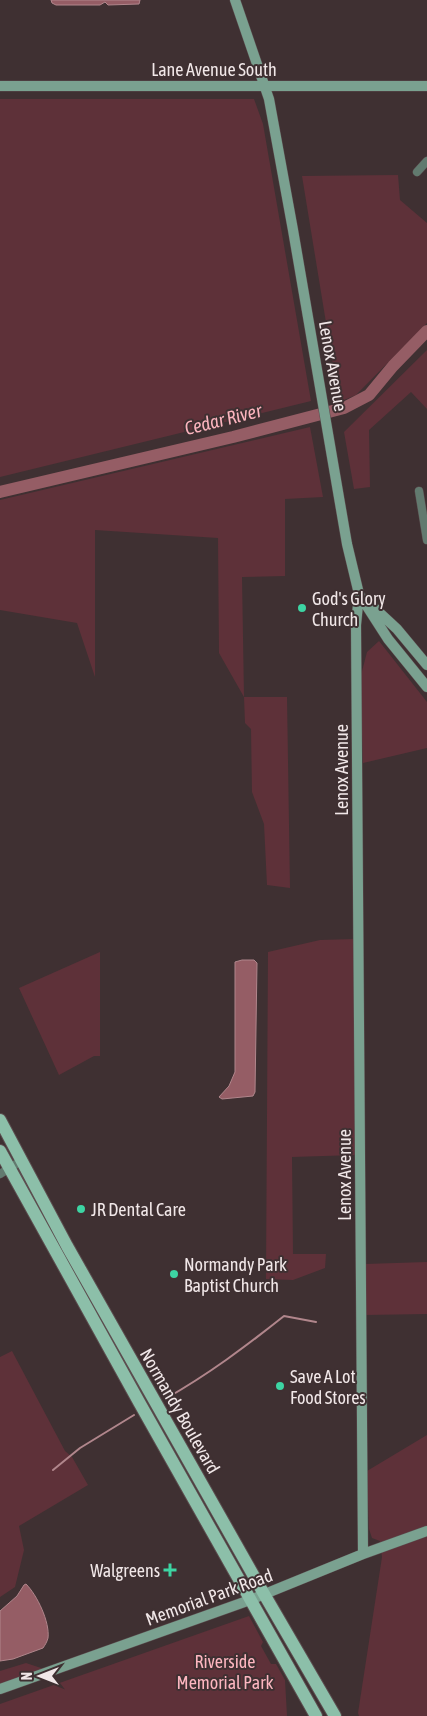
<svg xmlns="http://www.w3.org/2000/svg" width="427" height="1716" viewBox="0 0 427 1716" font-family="'Asap Condensed',sans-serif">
	<rect width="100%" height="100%" fill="#3f3032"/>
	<path fill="#5e3139" d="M 0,99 L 254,99 L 263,124 L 311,401 L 0,477 Z
		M 398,175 L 400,200 L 427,223 L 427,323 L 356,395 L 339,402 L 302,176 Z
		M 427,350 L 427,409 L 411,392 L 369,430 L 370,487 L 354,489 L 344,432 Z
		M 310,427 L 323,497 L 285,499 L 285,576 L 242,577 L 244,697 L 287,697 L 290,888 L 267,885 L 264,824 L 252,792 L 251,729 L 245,723 L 244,697 L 219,653 L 218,538 L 95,530 L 95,677 L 77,623 L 0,610 L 0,500 Z
		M 379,641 L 427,702 L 427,748 L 363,763 L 360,679 L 367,652 Z
		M 355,939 L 356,1155 L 292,1157 L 293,1254 L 326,1254 L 325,1268 L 293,1280 L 266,1279 L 268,952 L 320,940 Z
		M 100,952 L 100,1056 L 94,1056 L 59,1075 L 19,988 Z
		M 427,1262 L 427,1314 L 365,1315 L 365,1264 Z
		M 12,1351 L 65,1451 L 72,1457 L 88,1485 L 19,1526 L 24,1550 L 15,1587 L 0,1597 L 0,1357 Z
		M 427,1435 L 427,1716 L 359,1716 L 358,1713 L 382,1557 L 380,1541 L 372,1538 L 369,1529 L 367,1471 Z
		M 249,1616 L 263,1642 L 261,1646 L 271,1664 L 276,1664 L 285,1680 L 287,1716 L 0,1716 L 0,1704 Z
		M 26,1663 L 44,1669 L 0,1684 L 0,1671 Z"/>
	<path fill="#955d65" stroke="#b1868c" d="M 51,0 L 140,0 L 139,4 L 108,5 L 105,2 L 100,5 L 56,5 L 52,3 Z
		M 242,960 L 254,960 L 257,963 L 255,1092 L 253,1096 L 222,1099 L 219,1097 L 229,1086 L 235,1072 L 235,962 Z
		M 26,1584 C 37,1595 50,1622 48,1638 C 47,1642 45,1645 43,1648 L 13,1659 L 0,1661 L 0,1611 L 17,1596 L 24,1585 Z"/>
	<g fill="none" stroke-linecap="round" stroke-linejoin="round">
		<path stroke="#b1868c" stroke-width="2" d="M 165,1399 C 209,1374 245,1347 284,1316 L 316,1322
			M 53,1470 L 80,1448 L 134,1415"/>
		<path stroke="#955d65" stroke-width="12" d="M 0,492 L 233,437 L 344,408 L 369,395 L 393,366 L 427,331"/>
		<defs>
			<path id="street" d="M 417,172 L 427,161
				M 419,491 L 427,540
				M 0,1174 L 21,1161"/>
			<path id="secondary" d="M 235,0 L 269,99 L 293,230 L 347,544 L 359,594 L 356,625 L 363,1554
				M 0,86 L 427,86
				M 359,594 L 388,639 L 427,687
				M 370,604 L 397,629 L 427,665
				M 0,1689 L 250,1600 L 363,1554 L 427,1531"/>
			<path id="primary" d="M 0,1120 L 67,1246 L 264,1594 L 335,1716
				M 0,1151 L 139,1402 L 316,1716"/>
		</defs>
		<use href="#street" stroke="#5b4d4f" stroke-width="9"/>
		<use href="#secondary" stroke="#5b4d4f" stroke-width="11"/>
		<use href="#primary" stroke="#5b4d4f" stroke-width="14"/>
		<use href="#street" stroke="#627a6f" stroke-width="8"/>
		<use href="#secondary" stroke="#7aa190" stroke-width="10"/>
		<use href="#primary" stroke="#8cbfa9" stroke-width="12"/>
	</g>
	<g fill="#3dd4a3" stroke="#3f3032" stroke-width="2">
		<circle cx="302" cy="608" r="5"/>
		<circle cx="81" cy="1209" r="5"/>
		<circle cx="174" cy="1274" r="5"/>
		<circle cx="280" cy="1386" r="5"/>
		<path d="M167.5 1562.5h5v5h5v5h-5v5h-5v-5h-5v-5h5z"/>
	</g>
	<g text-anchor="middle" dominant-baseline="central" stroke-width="4" stroke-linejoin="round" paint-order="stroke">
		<g font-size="18" fill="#f1e7e8" stroke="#3f3032">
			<text x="214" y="69">Lane Avenue South</text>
			<text transform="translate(333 366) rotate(80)">Lenox Avenue</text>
			<text transform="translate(341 770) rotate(-90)">Lenox Avenue</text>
			<text transform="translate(344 1175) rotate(-90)">Lenox Avenue</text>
			<text transform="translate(180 1411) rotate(60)">Normandy Boulevard</text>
			<text transform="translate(209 1597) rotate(-20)">Memorial Park Road</text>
		</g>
		<g font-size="18" fill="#f1e7e8" stroke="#3f3032" text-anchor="start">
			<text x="312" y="598">God's Glory<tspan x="312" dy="21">Church</tspan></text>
			<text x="91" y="1209">JR Dental Care</text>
			<text x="184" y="1264">Normandy Park<tspan x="184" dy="21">Baptist Church</tspan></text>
			<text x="290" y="1376">Save A Lot<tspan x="290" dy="21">Food Stores</tspan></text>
			<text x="160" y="1570" text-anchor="end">Walgreens</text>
		</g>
		<g font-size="18" fill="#fdb6c0" stroke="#3f3032">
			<text x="225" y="1661">Riverside<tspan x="225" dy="21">Memorial Park</tspan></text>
		</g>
		<g font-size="19" font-style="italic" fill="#fbb4be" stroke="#3f3032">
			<text transform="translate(223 419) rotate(-14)">Cedar River</text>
		</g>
	</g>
	<g transform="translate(40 1676) rotate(270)" stroke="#3f3032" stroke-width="4" paint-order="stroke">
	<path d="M0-4L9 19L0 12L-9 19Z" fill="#f1e7e8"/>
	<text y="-8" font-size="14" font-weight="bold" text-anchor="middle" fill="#f1e7e8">N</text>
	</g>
</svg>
